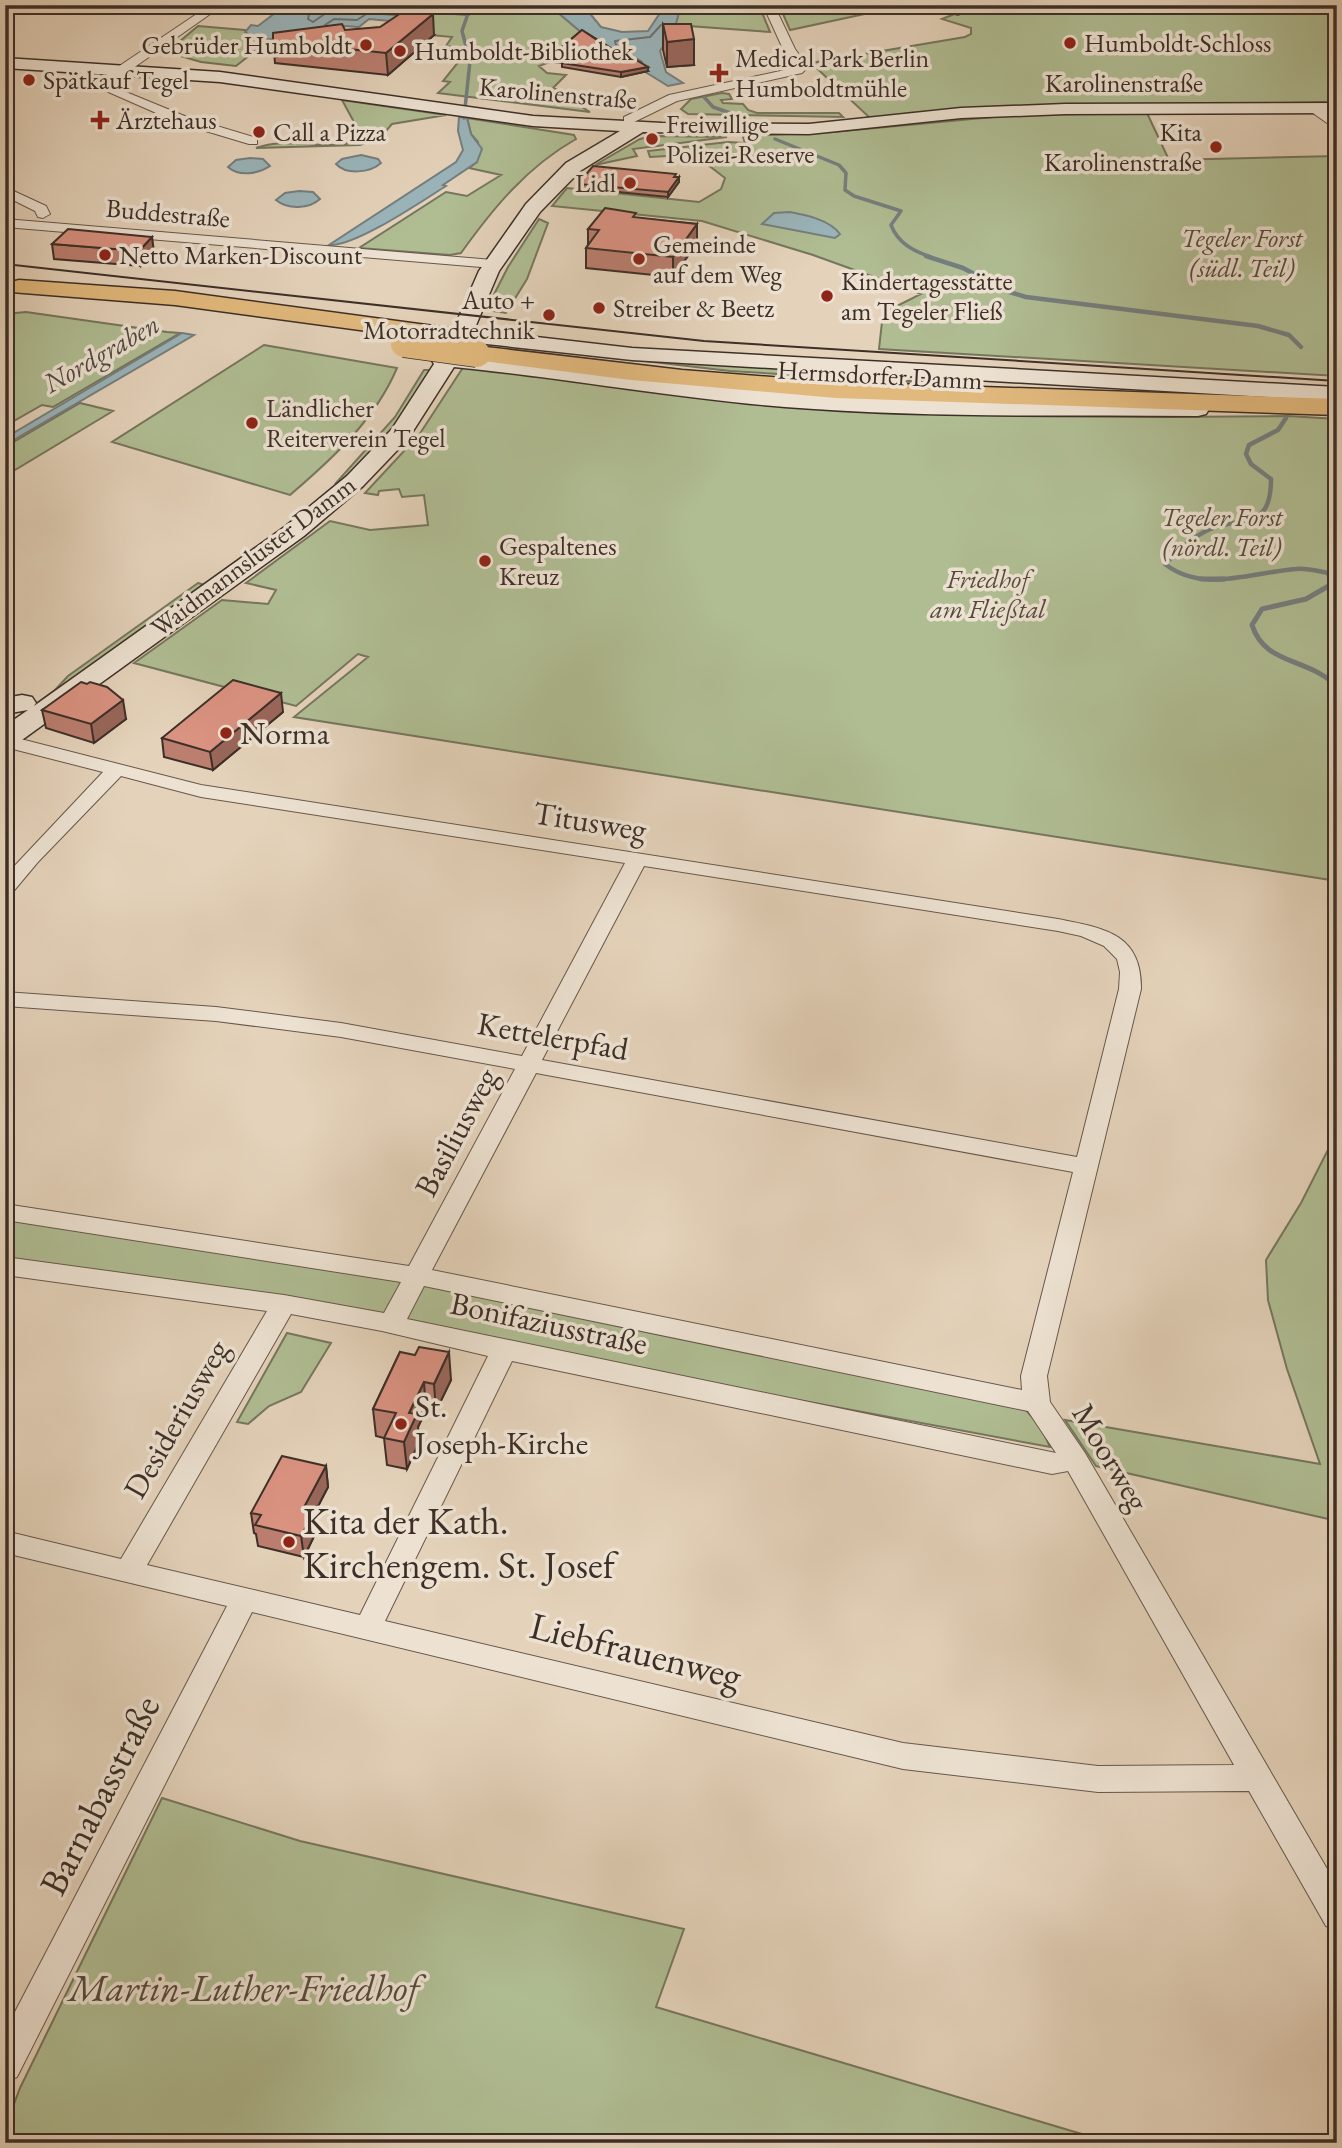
<svg xmlns="http://www.w3.org/2000/svg" width="1342" height="2148" viewBox="0 0 1342 2148" font-family="'EB Garamond',serif">
	<rect width="100%" height="100%" fill="#e4d2ba"/>
	<filter id="stains"><feTurbulence type="fractalNoise" baseFrequency=".00286" numOctaves="4"/><feColorMatrix values="0 0 0 0 .2 0 0 0 0 .09 0 0 0 0 .02 0 0 0 .5 -.17"/></filter>
	<radialGradient id="worn" r=".72"><stop offset=".6" stop-color="#630" stop-opacity="0"/><stop offset="1" stop-color="#630" stop-opacity=".3"/></radialGradient>
	<path fill="#b0bd93" stroke="#76765e" stroke-width="2" d="M 475,5 L 549,5 L 582,33 L 550,62 L 539,66 L 547,73 L 566,75 L 553,88 L 580,99 L 575,103 L 590,112 L 438,93 L 450,82 L 443,81 L 460,60 L 441,57 L 446,52 L 440,50 L 448,51 L 452,47 L 446,46 L 452,37 L 400,32 L 424,12 L 469,15 Z
		M 681,5 L 759,5 L 770,32 L 675,25 Z
		M 822,5 L 889,5 L 897,7 L 790,30 L 783,14 Z
		M 977,5 L 1337,5 L 1337,102 L 954,109 L 870,118 L 811,63 L 965,37 L 971,34 L 971,28 L 942,19 Z
		M 198,26 L 245,30 L 282,39 L 270,48 L 260,47 L 236,66 L 201,62 L 167,52 Z
		M 722,93 L 729,94 L 732,99 L 721,100 L 723,103 L 743,104 L 748,110 L 757,113 L 839,113 L 843,117 L 688,114 L 681,109 L 691,99 Z
		M 342,100 L 446,115 L 392,124 L 380,138 L 360,145 L 256,148 C 288,136 320,151 352,142 L 354,122 Z
		M 1147,113 L 1169,160 L 1337,156 L 1337,376 L 879,349 L 883,313 L 921,294 L 813,255 L 702,221 L 552,206 L 567,188 L 699,202 L 721,189 L 725,178 L 708,165 L 689,161 L 685,155 L 650,157 L 648,151 L 728,142 L 745,143 L 743,137 L 748,136 L 833,132 L 1015,115 Z
		M 467,118 L 574,135 L 576,139 C 527,167 494,207 461,253 L 450,255 L 359,248 L 446,192 L 467,196 L 501,175 L 469,168 L 477,162 L 478,142 L 471,134 Z
		M 654,136 L 727,137 L 633,149 L 637,156 L 595,165 L 640,139 Z
		M 539,219 L 548,223 L 527,279 L 506,313 L 486,310 L 508,267 Z
		M 26,312 L 167,332 L 180,333 L 53,407 L 42,405 L 5,426 L 5,314 Z
		M 264,345 L 397,368 C 375,420 332,459 290,495 L 112,442 Z
		M 559,351 L 778,367 L 929,383 L 730,371 Z
		M 464,366 L 973,415 L 1166,417 L 1288,416 L 1337,419 L 1337,881 L 294,717 L 368,657 L 358,654 L 296,706 L 134,663 L 222,600 L 268,604 L 276,590 L 246,583 L 330,521 L 370,530 L 428,525 L 424,495 L 402,497 L 399,489 L 379,491 L 378,495 L 365,493 L 419,435 Z
		M 424,370 L 432,370 L 388,434 L 344,484 L 336,483 L 395,417 Z
		M 80,403 L 113,411 L 5,476 L 5,447 Z
		M 198,583 L 208,586 L 9,724 L 55,690 L 68,676 Z
		M 1337,1132 L 1337,1521 L 1096,1466 L 1065,1420 L 1320,1464 L 1287,1369 L 1268,1300 L 1266,1260 L 1301,1203 Z
		M 5,1216 L 429,1283 L 1025,1409 L 1041,1427 L 1050,1447 L 503,1345 L 5,1260 Z
		M 287,1333 L 331,1343 L 301,1392 L 269,1406 L 248,1424 L 237,1422 Z
		M 162,1798 L 300,1841 L 684,1929 L 656,2007 L 1112,2143 L 5,2143 L 5,2128 L 20,2088 Z"/>
	<path fill="#9ab5bb" stroke="#757f80" stroke-width="2" d="M 299,5 L 475,5 L 469,15 L 424,12 L 411,23 L 369,19 L 359,27 C 350,27 340,25 331,26 C 307,31 268,49 245,32 L 251,25 L 258,26 L 275,13 L 287,14 Z
		M 549,5 L 583,5 L 601,27 L 622,32 L 648,31 L 662,10 L 661,5 L 681,5 L 674,31 L 660,51 L 666,72 L 683,83 L 668,86 L 582,33 Z
		M 459,117 L 467,118 L 471,134 L 482,149 L 477,162 L 443,185 L 446,186 C 422,201 355,247 329,245 L 456,162 L 463,150 L 458,131 Z
		M 361,155 L 378,159 L 381,163 C 370,173 346,175 336,164 L 342,159 Z
		M 250,158 L 263,159 L 270,166 C 258,174 239,177 228,167 L 236,160 Z
		M 299,191 L 313,192 L 320,199 C 309,209 288,210 276,200 L 285,193 Z
		M 790,212 C 806,215 830,220 840,234 L 835,238 L 762,224 L 774,213 Z
		M 182,333 L 194,335 L 5,445 L 5,438 Z"/>
	<g fill="none" stroke-linecap="round" stroke-linejoin="round">
		<path stroke="#6c7272" stroke-width="2" d="M 311,5 L 308,19 L 313,22 L 329,11 L 353,11 L 363,5
			M 325,25 L 334,19 L 357,20 L 368,13 L 396,15
			M 642,62 L 616,45 L 615,41 L 650,37 L 661,25"/>
		<path stroke="#757f80" stroke-width="3.5" d="M 704,97 L 713,107 L 733,114
			M 464,118 L 470,61 L 462,31 L 471,5
			M 775,139 L 839,165 L 846,173 L 845,190 L 854,196 L 901,211 L 891,225 C 898,243 913,251 931,257"/>
		<path stroke="#757f80" stroke-width="4.5" d="M 926,256 L 963,268 L 1006,291 L 1026,297 L 1258,326 L 1289,335 L 1301,347
			M 1286,418 L 1278,430 L 1249,445 L 1246,454 L 1251,464 L 1271,479 C 1271,531 1243,515 1208,530 C 1191,538 1178,551 1165,564 C 1203,594 1252,572 1296,569 C 1307,568 1317,571 1328,573 L 1331,581"/>
		<path stroke="#757f80" stroke-width="5" d="M 1201,579 L 1224,579
			M 1330,579 L 1332,584 L 1306,599 L 1262,609 L 1252,625 C 1265,666 1309,657 1337,687"/>
		<path stroke="#c3b19d" stroke-width="26" stroke-dasharray="26 13" stroke-linecap="butt" d="M 5,294 L 9,295"/>
		<defs>
			<path id="street" d="M 210,5 L 223,5 L 109,85 L 187,117 L 257,138 L 257,144 L 249,144 L 179,123 L 97,87 L 100,79 Z
				M 763,5 L 774,5 L 795,49 L 808,67 L 802,73 L 677,101 L 632,123 L 624,123 L 624,117 L 669,95 L 794,68 L 796,67 L 783,49 Z
				M 923,5 L 943,5 L 964,12 L 958,15 Z
				M 1314,104 L 1337,120 L 1337,130 L 1310,111 L 1310,105 Z
				M 5,187 L 46,206 L 50,214 L 43,218 L 38,217 L 35,211 L 5,196 Z
				M 5,219 L 493,260 L 500,264 L 493,268 L 5,227 Z
				M 5,735 L 201,785 L 1058,919 C 1103,928 1142,933 1141,989 L 1047,1376 L 1050,1402 L 1085,1453 L 1337,1886 L 1337,1930 L 1326,1926 L 1249,1791 L 1098,1792 L 903,1769 L 252,1612 L 17,2077 L 5,2082 L 5,2031 L 227,1606 L 5,1553 L 5,1531 L 121,1559 L 267,1311 L 5,1275 L 5,1257 L 284,1295 L 384,1313 L 401,1282 L 5,1220 L 5,1204 L 409,1266 L 515,1069 L 341,1037 L 216,1021 L 5,1006 L 5,992 L 216,1007 L 341,1023 L 522,1056 L 625,863 L 201,797 L 121,776 L 38,862 L 12,893 L 5,895 L 5,876 L 103,772 L 5,747 ZM 644,866 L 1058,931 L 1081,936 L 1104,946 L 1117,959 L 1120,972 L 1119,989 L 1077,1157 L 542,1060 ZM 536,1073 L 1073,1172 L 1021,1376 L 1022,1390 L 432,1270 ZM 424,1286 L 1028,1411 L 1056,1453 L 407,1319 ZM 291,1314 L 382,1331 L 488,1356 L 360,1615 L 147,1565 ZM 512,1361 L 1052,1474 L 1068,1471 L 1234,1765 L 1098,1766 L 903,1743 L 385,1621 Z"/>
			<path id="secondary" d="M 5,58 L 220,72 L 533,116 L 662,123 L 809,124 L 961,108 L 1065,104 L 1337,103 L 1337,113 L 1065,114 L 961,118 L 809,134 L 643,132 L 580,171 L 540,212 L 499,271 L 474,330 L 632,348 L 1337,387 L 1337,401 L 632,360 L 468,342 L 461,354 L 741,389 L 836,397 L 991,402 L 1198,402 L 1206,404 L 1209,409 L 1206,414 L 1198,416 C 1060,415 923,418 785,407 C 675,398 565,378 454,367 L 408,439 L 363,486 L 304,536 L 15,745 L 5,747 L 5,726 L 28,710 L 5,714 L 5,698 L 22,695 L 32,697 L 36,703 L 34,706 L 286,526 L 347,476 L 392,429 L 434,364 L 431,359 L 434,354 L 441,353 L 448,340 L 432,338 L 429,333 L 432,328 L 454,328 L 479,271 L 526,204 L 566,163 L 620,131 L 533,126 L 220,82 L 5,68 Z"/>
			<path id="highway" d="M 19,280 L 175,291 L 434,326 L 443,328 L 446,333 L 443,338 L 434,340 L 175,305 L 11,292 L 7,287 L 11,282 Z
				M 477,346 L 682,370 L 836,382 L 1337,399 L 1337,415 L 836,398 L 631,380 L 468,359 L 464,354 L 468,349 Z"/>
		</defs>
		<use href="#street" stroke="#67584c" stroke-width="2"/>
		<use href="#secondary" stroke="#3d2f28" stroke-width="3"/>
		<use href="#highway" stroke="#3d2f28" stroke-width="3"/>
		<use href="#street" fill="#ede2d2" fill-rule="evenodd"/>
		<use href="#secondary" fill="#ede2d2" fill-rule="evenodd"/>
		<use href="#highway" fill="#e2b97d" fill-rule="evenodd"/>
		<path stroke="#3d2f28" stroke-width="2" d="M 5,264 L 704,341 L 1337,381"/>
		<defs>
			<path id="highway-bridge" d="M 404,344 L 477,354"/>
		</defs>
		<use href="#highway-bridge" stroke="#3d2f28" stroke-width="28" stroke-linecap="butt"/>
		<use href="#highway-bridge" stroke="#e2b97d" stroke-width="26"/>
	</g>
	<path fill="#bb7e6f" stroke="#3d2f28" stroke-width="2" d="M 663,24 L 694,65 L 667,67 L 663,50 Z
		M 345,30 L 434,35 L 388,75 L 275,63 L 273,41 Z
		M 582,30 L 648,71 L 621,77 L 562,67 L 562,63 L 550,62 L 550,57 Z
		M 676,177 L 679,182 L 668,197 L 578,188 L 578,184 Z
		M 636,218 L 697,224 L 697,243 L 673,277 L 586,268 L 586,248 L 588,245 L 588,229 Z
		M 52,244 L 154,252 L 141,266 L 54,259 Z
		M 87,684 L 126,719 L 94,743 L 46,728 L 42,710 Z
		M 283,712 L 213,770 L 164,757 L 162,738 Z
		M 400,1352 L 451,1380 L 436,1411 L 426,1410 L 418,1427 L 419,1442 L 407,1469 L 387,1465 L 384,1438 L 376,1436 L 373,1409 Z
		M 326,1466 L 328,1487 L 315,1512 L 317,1530 L 304,1557 L 258,1546 L 256,1534 L 254,1533 L 251,1513 Z"/>
	<path fill="#99665a" stroke="#3d2f28" stroke-width="2" d="M 433,14 L 434,35 L 388,75 L 386,53 Z
		M 694,39 L 694,65 L 667,67 L 667,42 Z
		M 648,67 L 648,71 L 621,77 L 621,72 Z
		M 679,177 L 679,182 L 668,197 L 668,192 Z
		M 697,224 L 697,243 L 673,277 L 673,257 Z
		M 152,237 L 154,252 L 141,266 L 139,251 Z
		M 7,586 L 10,598 L 5,601 L 5,588 Z
		M 281,693 L 283,712 L 213,770 L 210,752 Z
		M 123,700 L 126,719 L 94,743 L 91,724 Z
		M 449,1352 L 451,1380 L 436,1411 L 434,1384 Z
		M 424,1382 L 426,1410 L 418,1427 L 419,1442 L 407,1469 L 404,1442 L 409,1413 Z
		M 326,1466 L 328,1487 L 315,1512 L 317,1530 L 304,1557 L 301,1536 L 304,1507 Z"/>
	<path fill="#da9281" stroke="#3d2f28" stroke-width="2" d="M 404,11 L 433,14 L 386,53 L 273,41 L 273,33 L 342,24 L 345,30 L 380,27 Z
		M 663,24 L 691,24 L 694,39 L 667,42 Z
		M 582,30 L 612,50 L 621,51 L 648,67 L 621,72 L 562,63 L 567,59 L 550,57 Z
		M 593,166 L 676,174 L 674,177 L 679,177 L 668,192 L 578,184 Z
		M 605,208 L 636,213 L 633,217 L 697,224 L 673,257 L 586,248 L 599,230 L 588,229 Z
		M 68,229 L 152,237 L 139,251 L 52,244 Z
		M 233,680 L 281,693 L 210,752 L 162,738 Z
		M 81,682 L 87,684 L 90,682 L 107,687 L 123,700 L 91,724 L 42,710 Z
		M 419,1347 L 449,1352 L 434,1384 L 424,1382 L 409,1413 L 417,1414 L 404,1442 L 384,1438 L 396,1413 L 373,1409 L 400,1352 L 415,1355 Z
		M 282,1456 L 326,1466 L 304,1507 L 315,1510 L 301,1536 L 255,1525 L 261,1515 L 251,1513 Z"/>
	<g fill="#8f2418" stroke="#ede2d2" stroke-width="2.5">
		<circle cx="1070" cy="43" r="7"/>
		<circle cx="366" cy="45" r="7"/>
		<circle cx="400" cy="51" r="7"/>
		<path d="M715.5 62.5h7v7h7v7h-7v7h-7v-7h-7v-7h7z"/>
		<circle cx="29" cy="80" r="7"/>
		<path d="M96.5 109.5h7v7h7v7h-7v7h-7v-7h-7v-7h7z"/>
		<circle cx="259" cy="132" r="7"/>
		<circle cx="652" cy="139" r="7"/>
		<circle cx="1216" cy="147" r="7"/>
		<circle cx="630" cy="183" r="7"/>
		<circle cx="105" cy="255" r="7"/>
		<circle cx="639" cy="259" r="7"/>
		<circle cx="827" cy="296" r="7"/>
		<circle cx="599" cy="308" r="7"/>
		<circle cx="549" cy="315" r="7"/>
		<circle cx="252" cy="423" r="7"/>
		<circle cx="485" cy="561" r="7"/>
		<circle cx="226" cy="733" r="7"/>
		<circle cx="401" cy="1424" r="7"/>
		<circle cx="289" cy="1542" r="7"/>
	</g>
	<g text-anchor="middle" dominant-baseline="central" stroke-width="7" stroke-linejoin="round" paint-order="stroke">
		<g font-size="26" fill="#3d2f28" stroke="#ede2d2" text-anchor="start">
			<text x="1084" y="43">Humboldt-Schloss</text>
			<text x="352" y="45" text-anchor="end">Gebrüder Humboldt</text>
			<text x="414" y="51">Humboldt-Bibliothek</text>
			<text x="735" y="58">Medical Park Berlin<tspan x="735" dy="30">Humboldtmühle</tspan></text>
			<text x="43" y="80">Spätkauf Tegel</text>
			<text x="116" y="120">Ärztehaus</text>
			<text x="666" y="124">Freiwillige<tspan x="666" dy="30">Polizei-Reserve</tspan></text>
			<text x="273" y="132">Call a Pizza</text>
			<text x="1202" y="132" text-anchor="end">Kita<tspan x="1202" dy="30">Karolinenstraße</tspan></text>
			<text x="616" y="183" text-anchor="end">Lidl</text>
			<text x="653" y="244">Gemeinde<tspan x="653" dy="30">auf dem Weg</tspan></text>
			<text x="119" y="255">Netto Marken-Discount</text>
			<text x="841" y="281">Kindertagesstätte<tspan x="841" dy="30">am Tegeler Fließ</tspan></text>
			<text x="535" y="300" text-anchor="end">Auto +<tspan x="535" dy="30">Motorradtechnik</tspan></text>
			<text x="613" y="308">Streiber &amp; Beetz</text>
			<text x="266" y="408">Ländlicher<tspan x="266" dy="30">Reiterverein Tegel</tspan></text>
			<text x="499" y="546">Gespaltenes<tspan x="499" dy="30">Kreuz</tspan></text>
		</g>
		<g font-size="26" fill="#3d2f28" stroke="#ede2d2">
			<text x="1124" y="83">Karolinenstraße</text>
			<text transform="translate(558 93) rotate(5)">Karolinenstraße</text>
			<text transform="translate(168 213) rotate(5)">Buddestraße</text>
			<text transform="translate(880 375) rotate(3)">Hermsdorfer Damm</text>
			<text transform="translate(253 556) rotate(-37)">Waidmannsluster Damm</text>
		</g>
		<g font-size="26" font-style="italic" fill="#544b3d" stroke="#ede2d2">
			<text x="1242" y="238">Tegeler Forst<tspan x="1242" dy="30">(südl. Teil)</tspan></text>
			<text x="1222" y="517">Tegeler Forst<tspan x="1222" dy="30">(nördl. Teil)</tspan></text>
			<text x="988" y="579">Friedhof<tspan x="988" dy="30">am Fließtal</tspan></text>
		</g>
		<g font-size="28" font-style="italic" fill="#504a45" stroke="#ede2d2">
			<text transform="translate(101 353) rotate(-30)">Nordgraben</text>
		</g>
		<g font-size="32" fill="#3d2f28" stroke="#ede2d2" text-anchor="start">
			<text x="240" y="733">Norma</text>
			<text x="415" y="1406">St.<tspan x="415" dy="37">Joseph-Kirche</tspan></text>
		</g>
		<g font-size="32" fill="#3d2f28" stroke="#ede2d2">
			<text transform="translate(590 821) rotate(9)">Titusweg</text>
			<text transform="translate(553 1036) rotate(10)">Kettelerpfad</text>
			<text transform="translate(456 1132) rotate(-62)">Basiliusweg</text>
			<text transform="translate(549 1323) rotate(12)">Bonifaziusstraße</text>
			<text transform="translate(176 1419) rotate(-60)">Desideriusweg</text>
			<text transform="translate(1111 1457) rotate(59)">Moorweg</text>
		</g>
		<g font-size="38" fill="#3d2f28" stroke="#ede2d2" text-anchor="start">
			<text x="303" y="1520">Kita der Kath.<tspan x="303" dy="44">Kirchengem. St. Josef</tspan></text>
		</g>
		<g font-size="38" fill="#3d2f28" stroke="#ede2d2">
			<text transform="translate(636 1650) rotate(14)">Liebfrauenweg</text>
			<text transform="translate(99 1795) rotate(-63)">Barnabasstraße</text>
		</g>
		<g font-size="38" font-style="italic" fill="#544b3d" stroke="#ede2d2">
			<text x="244" y="1987">Martin-Luther-Friedhof</text>
		</g>
	</g>
	<rect width="1342" height="2148" fill="none" stroke="#e4d2ba" stroke-width="28"/>
	<rect x="7" y="7" width="1328" height="2134" fill="none" stroke="#3d2f28" stroke-width="3.5"/>
	<rect x="14" y="14" width="1314" height="2120" fill="none" stroke="#3d2f28" stroke-width="2"/>
	<rect width="100%" height="100%" filter="url(#stains)"/>
	<rect width="100%" height="100%" fill="url(#worn)"/>
</svg>
